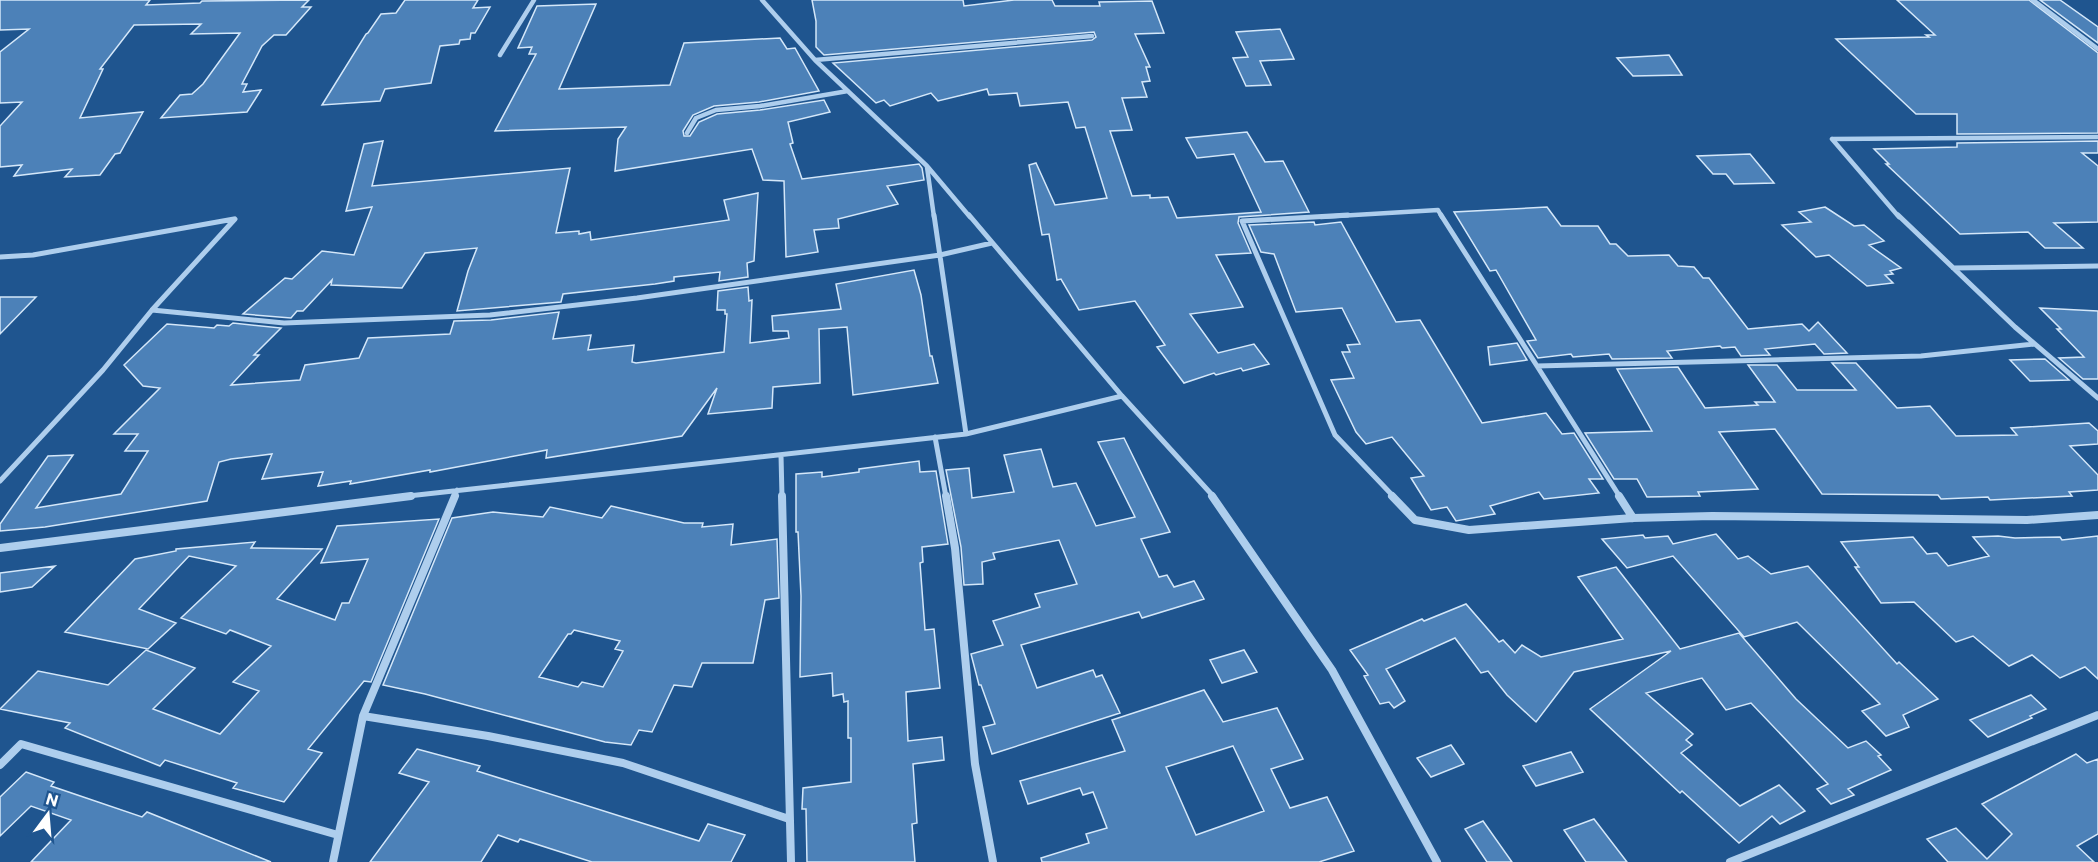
<svg xmlns="http://www.w3.org/2000/svg" width="2098" height="862" viewBox="0 0 2098 862" font-family="Commissioner,sans-serif">
	<rect width="100%" height="100%" fill="#1f558f"/>
	<path fill="#4c81b8" stroke="#d4e7f9" stroke-width="1.5" fill-rule="evenodd" d="M 0,0 L 150,0 L 146,5 L 200,3 L 202,1 L 309,0 L 302,7 L 311,7 L 286,35 L 274,35 L 262,46 L 242,84 L 247,84 L 243,92 L 261,90 L 247,112 L 161,118 L 180,95 L 192,94 L 203,84 L 240,33 L 191,34 L 201,24 L 134,25 L 100,69 L 103,69 L 80,118 L 143,112 L 120,153 L 115,154 L 100,175 L 65,177 L 72,169 L 14,176 L 22,165 L 0,167 L 0,126 L 22,102 L 0,103 L 0,52 L 29,29 L 0,30 Z
		M 405,0 L 478,0 L 473,8 L 490,7 L 475,33 L 471,33 L 470,39 L 460,40 L 459,44 L 440,46 L 431,83 L 385,89 L 380,101 L 322,105 L 366,34 L 368,33 L 381,14 L 396,13 Z
		M 812,0 L 963,0 L 964,6 L 1014,0 L 1052,0 L 1055,6 L 1100,6 L 1099,2 L 1152,1 L 1164,33 L 1135,34 L 1150,67 L 1146,67 L 1150,81 L 1142,82 L 1147,97 L 1122,98 L 1132,130 L 1110,131 L 1132,196 L 1150,195 L 1150,198 L 1168,197 L 1177,218 L 1261,212 L 1234,154 L 1197,158 L 1186,138 L 1247,132 L 1265,162 L 1283,161 L 1309,212 L 1239,217 L 1238,223 L 1251,253 L 1216,255 L 1243,307 L 1190,314 L 1218,353 L 1254,344 L 1269,364 L 1243,371 L 1241,368 L 1216,375 L 1214,373 L 1184,383 L 1157,347 L 1165,345 L 1135,301 L 1079,310 L 1061,279 L 1057,280 L 1049,234 L 1042,235 L 1029,165 L 1036,163 L 1055,205 L 1107,198 L 1085,127 L 1076,128 L 1068,102 L 1020,106 L 1017,93 L 989,95 L 987,89 L 938,101 L 931,93 L 890,106 L 884,100 L 876,103 L 833,63 L 1092,40 L 1096,37 L 1094,32 L 824,55 L 816,47 L 816,21 Z
		M 1897,0 L 2029,0 L 2098,53 L 2098,133 L 1957,134 L 1957,114 L 1916,114 L 1836,39 L 1929,37 L 1926,35 L 1935,35 Z
		M 2040,0 L 2060,0 L 2098,27 L 2098,43 Z
		M 596,4 L 559,89 L 670,85 L 684,43 L 780,38 L 787,49 L 795,48 L 819,91 L 759,102 L 714,106 L 693,115 L 683,131 L 684,136 L 690,136 L 699,122 L 717,114 L 760,110 L 824,100 L 830,112 L 788,122 L 793,143 L 790,144 L 802,179 L 919,164 L 922,168 L 924,180 L 887,186 L 898,204 L 838,219 L 839,228 L 814,230 L 818,252 L 786,257 L 784,181 L 763,180 L 752,149 L 615,171 L 618,139 L 626,127 L 495,131 L 536,54 L 529,54 L 532,47 L 518,48 L 537,6 Z
		M 1280,29 L 1294,59 L 1260,61 L 1271,85 L 1246,86 L 1233,58 L 1248,57 L 1236,32 Z
		M 1669,55 L 1682,75 L 1633,76 L 1617,58 Z
		M 383,141 L 372,186 L 570,168 L 556,233 L 579,231 L 579,234 L 590,232 L 591,240 L 729,220 L 724,200 L 758,193 L 754,261 L 747,263 L 748,277 L 719,281 L 720,272 L 674,277 L 674,281 L 655,284 L 563,294 L 561,302 L 457,311 L 468,271 L 477,248 L 425,253 L 402,288 L 331,285 L 332,280 L 303,311 L 297,311 L 291,318 L 243,314 L 285,278 L 292,279 L 322,251 L 354,255 L 372,207 L 346,211 L 364,144 Z
		M 2098,141 L 2098,153 L 2082,153 L 2098,166 L 2098,222 L 2054,223 L 2083,248 L 2045,248 L 2028,232 L 1960,234 L 1886,164 L 1889,164 L 1874,149 L 1957,147 L 1957,143 Z
		M 1750,154 L 1774,183 L 1734,184 L 1726,174 L 1713,174 L 1697,156 Z
		M 1547,207 L 1561,226 L 1598,226 L 1610,244 L 1616,244 L 1628,256 L 1669,255 L 1678,266 L 1694,267 L 1703,278 L 1709,278 L 1748,329 L 1802,324 L 1809,331 L 1818,322 L 1847,353 L 1824,354 L 1815,344 L 1765,349 L 1770,355 L 1741,356 L 1735,347 L 1722,348 L 1720,346 L 1667,351 L 1672,358 L 1612,359 L 1609,354 L 1573,357 L 1571,354 L 1538,358 L 1527,341 L 1536,340 L 1496,270 L 1490,271 L 1454,212 Z
		M 1825,207 L 1854,226 L 1864,225 L 1884,241 L 1869,245 L 1901,268 L 1890,271 L 1893,274 L 1885,275 L 1893,283 L 1867,286 L 1829,255 L 1816,257 L 1782,225 L 1811,222 L 1799,212 Z
		M 1314,222 L 1315,225 L 1341,222 L 1396,322 L 1420,320 L 1482,423 L 1546,413 L 1562,434 L 1574,433 L 1603,479 L 1589,479 L 1599,493 L 1544,499 L 1539,492 L 1490,506 L 1495,514 L 1456,521 L 1447,507 L 1431,510 L 1411,478 L 1424,476 L 1392,437 L 1366,444 L 1356,432 L 1331,380 L 1354,378 L 1342,352 L 1350,352 L 1347,345 L 1360,344 L 1342,308 L 1296,312 L 1274,254 L 1261,252 L 1249,225 Z
		M 914,270 L 921,295 L 930,356 L 932,356 L 938,383 L 853,395 L 847,327 L 819,329 L 820,383 L 773,387 L 772,408 L 708,414 L 717,388 L 682,436 L 546,458 L 547,450 L 430,472 L 430,470 L 350,484 L 351,481 L 318,486 L 323,472 L 262,479 L 272,454 L 231,459 L 219,462 L 207,501 L 45,527 L 0,531 L 0,524 L 48,456 L 73,455 L 36,508 L 121,494 L 148,451 L 125,451 L 138,434 L 114,434 L 160,388 L 143,386 L 124,365 L 167,324 L 214,328 L 217,325 L 229,326 L 233,323 L 281,328 L 254,355 L 259,355 L 231,385 L 300,380 L 305,365 L 359,358 L 368,338 L 450,334 L 454,321 L 491,320 L 559,312 L 553,339 L 591,335 L 588,350 L 634,345 L 632,362 L 636,363 L 724,352 L 727,314 L 725,314 L 725,310 L 717,310 L 718,291 L 748,287 L 749,301 L 752,300 L 750,343 L 789,338 L 788,331 L 773,331 L 772,316 L 841,309 L 836,284 Z
		M 0,297 L 36,297 L 0,334 Z
		M 2040,308 L 2098,311 L 2098,379 L 2083,379 L 2059,358 L 2084,357 L 2057,329 L 2061,329 Z
		M 1517,343 L 1527,360 L 1490,365 L 1488,347 Z
		M 2045,359 L 2069,380 L 2030,381 L 2010,360 Z
		M 1832,363 L 1856,363 L 1897,408 L 1930,406 L 1956,436 L 2017,435 L 2011,428 L 2089,423 L 2098,431 L 2098,444 L 2070,446 L 2098,475 L 2098,490 L 2069,492 L 2072,496 L 1990,500 L 1988,497 L 1941,499 L 1938,495 L 1822,494 L 1775,429 L 1719,432 L 1758,489 L 1698,492 L 1700,496 L 1647,497 L 1637,479 L 1614,479 L 1585,433 L 1652,431 L 1617,369 L 1678,367 L 1705,408 L 1758,405 L 1755,402 L 1775,402 L 1748,365 L 1777,365 L 1797,390 L 1856,390 Z
		M 1124,438 L 1170,532 L 1141,539 L 1159,577 L 1167,575 L 1174,587 L 1194,581 L 1204,599 L 1142,618 L 1139,612 L 1021,645 L 1037,688 L 1093,670 L 1096,677 L 1102,675 L 1120,713 L 992,754 L 983,727 L 995,724 L 981,685 L 979,685 L 971,654 L 1003,645 L 993,621 L 1040,607 L 1035,594 L 1077,584 L 1059,540 L 993,553 L 995,559 L 982,562 L 983,584 L 964,585 L 961,547 L 946,470 L 969,468 L 972,498 L 1014,492 L 1004,455 L 1041,449 L 1053,487 L 1076,483 L 1096,526 L 1135,517 L 1098,442 Z
		M 919,461 L 920,472 L 936,471 L 948,544 L 922,547 L 923,562 L 920,563 L 925,630 L 934,629 L 940,688 L 906,692 L 908,741 L 942,737 L 944,760 L 913,764 L 917,823 L 912,824 L 915,862 L 807,862 L 806,809 L 802,809 L 803,788 L 851,782 L 851,738 L 848,738 L 848,701 L 844,702 L 843,694 L 833,696 L 832,673 L 800,677 L 801,596 L 798,532 L 796,532 L 796,474 L 822,472 L 822,477 L 859,472 L 859,469 Z
		M 611,506 L 684,523 L 703,523 L 702,527 L 733,524 L 731,545 L 777,539 L 779,598 L 765,600 L 753,663 L 702,663 L 692,687 L 674,685 L 652,732 L 639,730 L 631,745 L 605,742 L 425,694 L 383,685 L 452,518 L 493,512 L 543,517 L 550,507 L 602,518 ZM 574,630 L 620,641 L 615,649 L 623,651 L 603,687 L 582,682 L 578,687 L 539,677 L 568,634 L 571,634 Z
		M 439,519 L 371,682 L 364,681 L 308,749 L 322,753 L 284,802 L 233,788 L 237,783 L 165,760 L 160,766 L 65,728 L 70,723 L 0,709 L 38,671 L 108,685 L 146,650 L 195,668 L 153,709 L 220,734 L 259,691 L 233,682 L 271,646 L 230,630 L 226,634 L 181,618 L 236,566 L 189,556 L 139,609 L 176,623 L 148,649 L 65,632 L 135,559 L 176,551 L 176,549 L 255,542 L 251,548 L 322,549 L 277,599 L 335,620 L 342,603 L 349,603 L 368,559 L 321,563 L 337,526 Z
		M 1716,534 L 1738,559 L 1748,556 L 1771,574 L 1808,566 L 1897,664 L 1899,662 L 1938,699 L 1903,715 L 1909,727 L 1886,736 L 1862,711 L 1880,704 L 1797,622 L 1744,637 L 1673,556 L 1627,568 L 1602,539 L 1643,535 L 1645,538 L 1668,536 L 1673,544 Z
		M 1998,536 L 2015,538 L 2060,537 L 2062,540 L 2098,536 L 2098,679 L 2085,667 L 2060,678 L 2032,655 L 2009,666 L 1973,636 L 1956,642 L 1914,602 L 1881,603 L 1855,567 L 1859,567 L 1841,542 L 1913,537 L 1927,554 L 1937,553 L 1948,566 L 1989,556 L 1973,537 Z
		M 55,566 L 32,587 L 0,592 L 0,573 Z
		M 1616,567 L 1680,649 L 1739,633 L 1796,699 L 1848,748 L 1866,741 L 1881,755 L 1878,756 L 1891,770 L 1848,789 L 1854,795 L 1831,804 L 1817,789 L 1828,784 L 1751,703 L 1726,710 L 1702,678 L 1646,693 L 1693,734 L 1686,740 L 1692,745 L 1681,753 L 1740,806 L 1779,785 L 1805,811 L 1780,824 L 1772,816 L 1739,843 L 1682,791 L 1680,793 L 1590,709 L 1671,651 L 1574,672 L 1536,722 L 1507,695 L 1488,671 L 1481,673 L 1455,638 L 1386,669 L 1405,701 L 1394,708 L 1389,702 L 1380,704 L 1364,676 L 1368,675 L 1350,650 L 1422,619 L 1424,621 L 1466,604 L 1499,642 L 1503,640 L 1515,653 L 1522,645 L 1541,657 L 1623,639 L 1578,577 Z
		M 1244,650 L 1257,672 L 1222,683 L 1210,660 Z
		M 1204,690 L 1223,722 L 1277,708 L 1303,759 L 1271,769 L 1290,808 L 1327,797 L 1354,851 L 1319,862 L 1042,862 L 1041,858 L 1089,843 L 1086,834 L 1107,828 L 1093,792 L 1083,795 L 1080,788 L 1028,804 L 1020,781 L 1125,751 L 1112,720 ZM 1233,746 L 1264,811 L 1196,835 L 1166,767 Z
		M 2031,695 L 2046,709 L 2030,716 L 2032,718 L 1988,737 L 1970,720 Z
		M 1451,745 L 1464,764 L 1431,777 L 1417,758 Z
		M 417,749 L 480,766 L 477,771 L 699,841 L 708,824 L 745,835 L 731,862 L 592,862 L 520,839 L 518,842 L 498,835 L 481,862 L 370,862 L 429,782 L 399,773 Z
		M 1571,752 L 1583,772 L 1536,786 L 1523,766 Z
		M 2076,754 L 2087,763 L 2098,759 L 2098,834 L 2077,846 L 2094,862 L 1948,862 L 1927,839 L 1956,828 L 1987,859 L 2012,834 L 1982,804 Z
		M 26,772 L 54,782 L 51,786 L 142,817 L 147,812 L 271,862 L 31,862 L 71,820 L 31,806 L 0,836 L 0,797 Z
		M 1594,819 L 1627,862 L 1586,862 L 1564,830 Z
		M 1483,821 L 1512,862 L 1487,862 L 1465,829 Z"/>
	<g fill="none" stroke-linecap="round" stroke-linejoin="round">
		<path stroke="#aeceed" stroke-width="4.5" d="M 762,0 L 815,60 L 927,166 L 970,217
			M 2033,0 L 2098,49
			M 500,55 L 534,0
			M 815,60 L 1092,36
			M 687,133 L 696,118 L 716,110 L 760,106 L 848,91
			M 1832,139 L 1899,217
			M 1832,139 L 2098,137
			M 927,167 L 934,217
			M 1321,217 L 1438,210 L 1442,217"/>
		<path stroke="#aeceed" stroke-width="5" d="M 934,215 L 966,434
			M 969,215 L 1122,396 L 1214,497
			M 1348,215 L 1242,221 L 1335,435 L 1394,497
			M 1441,215 L 1537,366
			M 1898,215 L 2015,327 L 2098,398
			M 0,257 L 33,255 L 234,219
			M 1953,268 L 2098,266
			M 152,310 L 284,323 L 490,315 L 637,298 L 940,255 L 992,243
			M 935,437 L 946,497
			M 781,455 L 782,497
			M 0,481 L 103,370 L 152,310 L 235,219
			M 399,497 L 966,434 L 1122,396
			M 454,497 L 457,490
			M 1620,497 L 1537,366 L 1921,356 L 2034,344"/>
		<path stroke="#aeceed" stroke-width="8" d="M 782,496 L 791,862
			M 946,496 L 955,548 L 975,764 L 993,862
			M 1212,496 L 1332,670 L 1437,862
			M 1392,496 L 1415,520 L 1469,530 L 1633,518 L 1712,516 L 2027,520 L 2098,515
			M 1619,496 L 1633,518
			M 0,548 L 411,496
			M 363,716 L 488,736 L 623,763 L 789,819
			M 0,765 L 21,744 L 338,835
			M 333,862 L 363,716 L 455,496
			M 1730,862 L 2098,715"/>
	</g>
	<g transform="translate(48 814) rotate(16)" stroke="#1f558f" stroke-width="4.5" paint-order="stroke">
	<path d="M0-4.5L10 22L0 15L-10 22Z" fill="#ffffff"/>
	<text y="-9" font-size="16" font-weight="bold" text-anchor="middle" fill="#ffffff">N</text>
	</g>
</svg>
